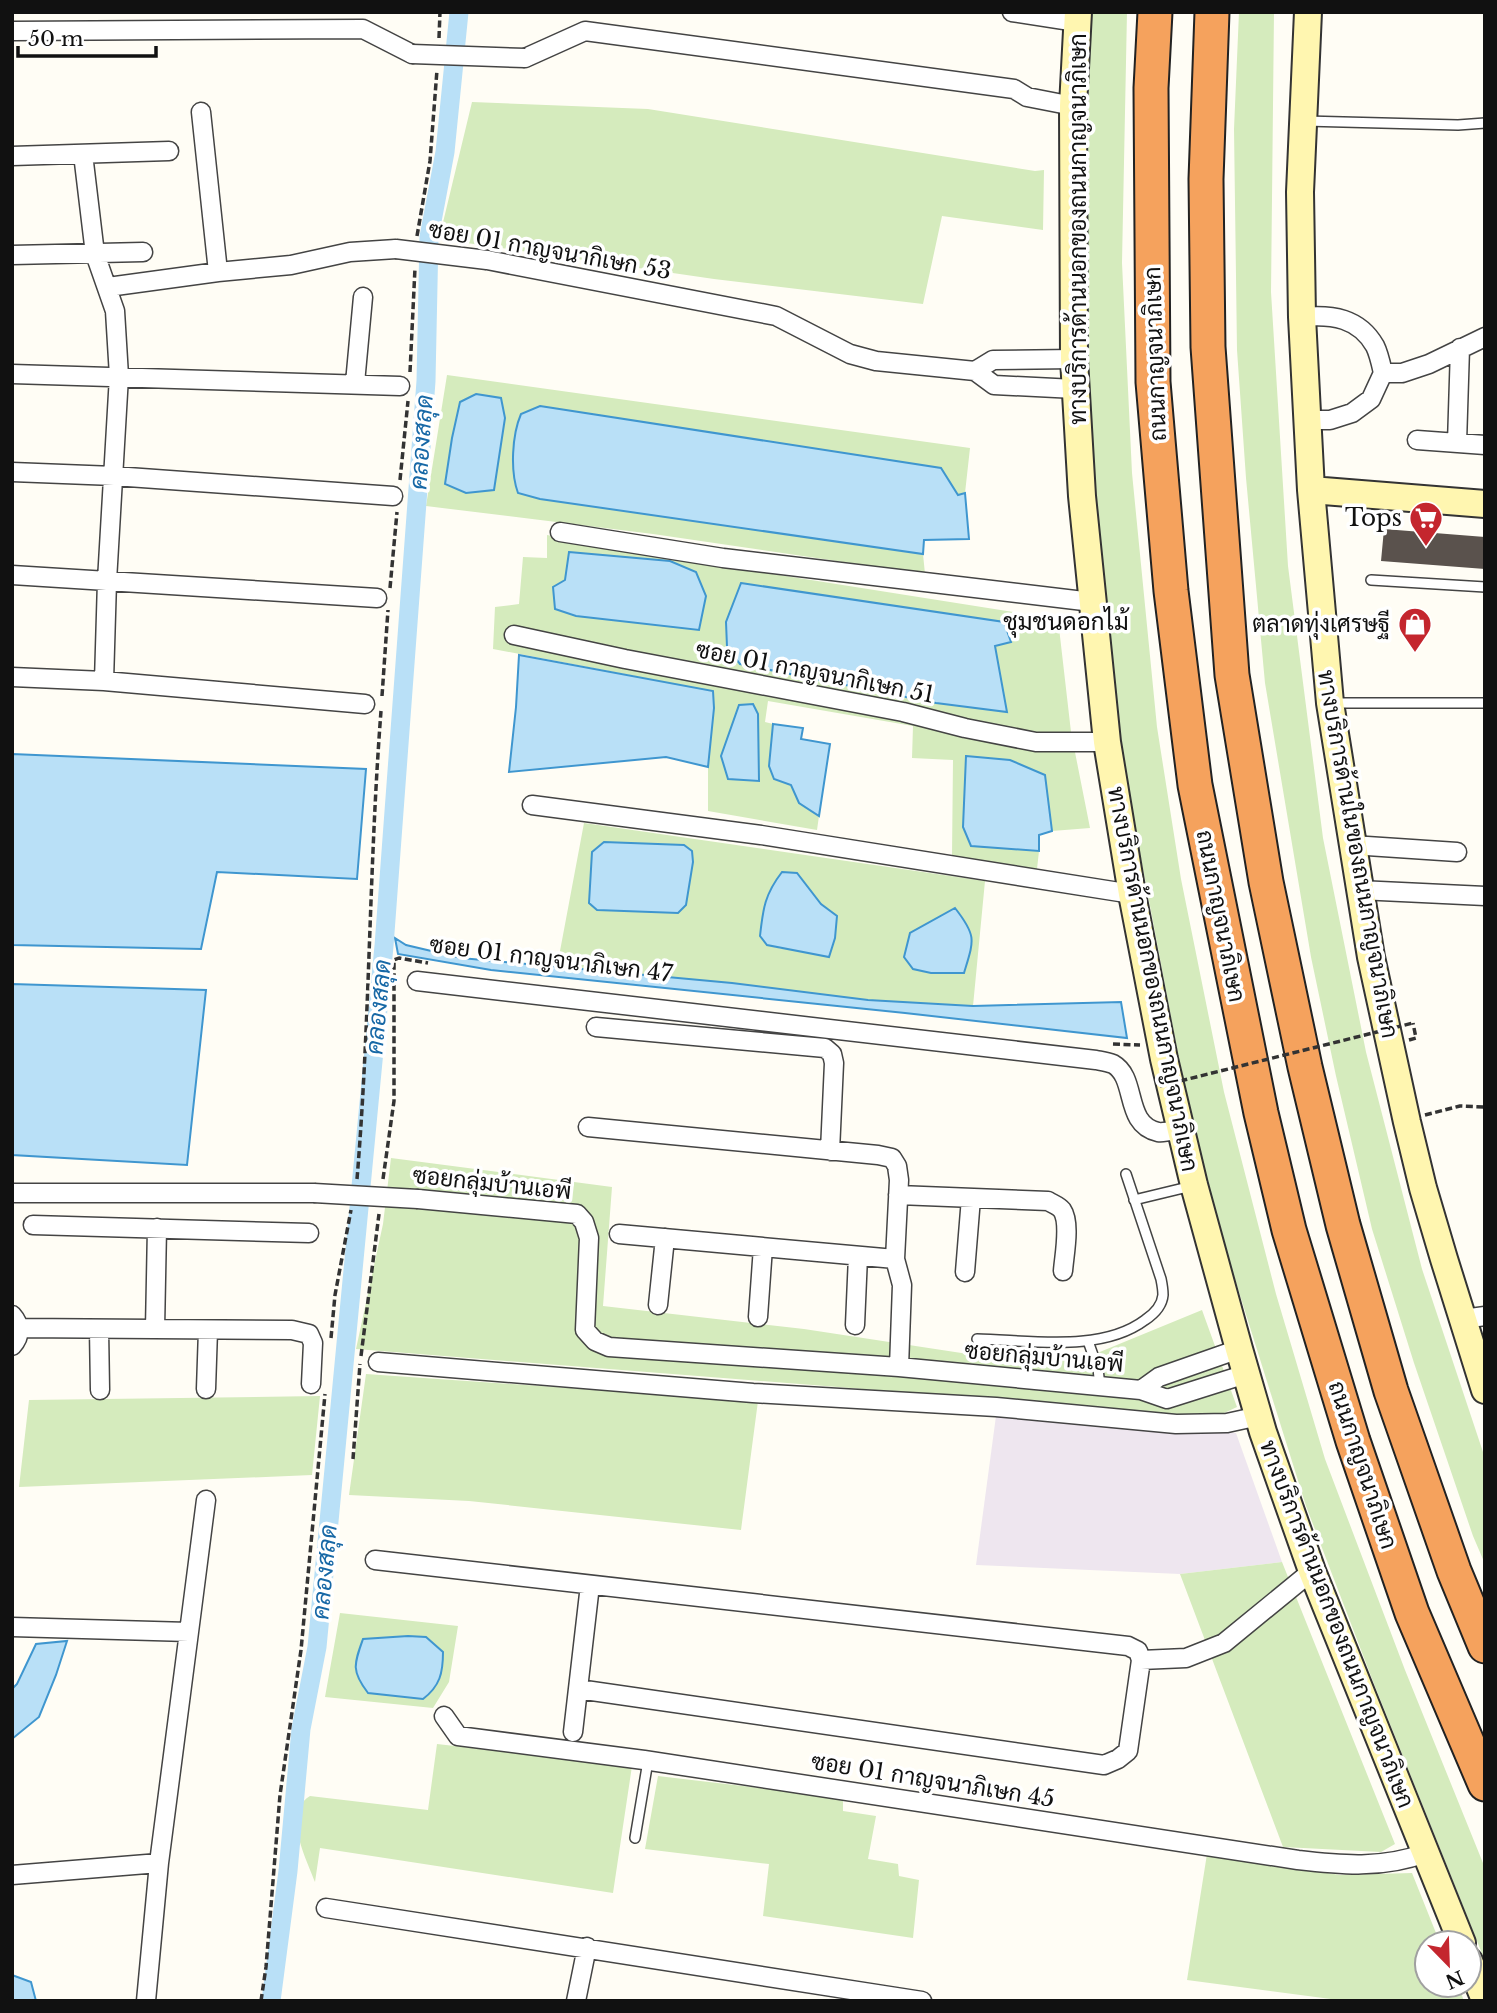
<svg xmlns="http://www.w3.org/2000/svg" width="1497" height="2013" viewBox="0 0 1497 2013" font-family="'Libre Baskerville',Sarabun,serif">
	<rect width="100%" height="100%" fill="#fffdf5"/>
	<path fill="#eee6ef" d="M 996,1416 L 1236,1433 L 1282,1562 L 1180,1574 L 976,1565 Z"/>
	<path fill="#d5ebbd" fill-rule="evenodd" d="M 1090,12 L 1127,12 L 1122,263 L 1132,473 L 1157,727 L 1181,879 L 1224,1092 L 1276,1294 L 1325,1459 L 1405,1670 L 1485,1868 L 1485,1961 L 1374,1684 L 1306,1506 L 1218,1225 L 1179,1059 L 1118,737 L 1091,450 L 1086,257 Z
		M 1239,12 L 1274,12 L 1271,292 L 1288,566 L 1323,838 L 1366,1052 L 1422,1269 L 1485,1458 L 1485,1564 L 1473,1536 L 1414,1363 L 1372,1229 L 1336,1076 L 1311,957 L 1265,683 L 1246,478 L 1237,350 L 1234,129 Z
		M 472,102 L 648,109 L 1035,171 L 1044,170 L 1043,230 L 942,216 L 923,304 L 714,279 L 439,239 Z
		M 447,375 L 970,448 L 965,493 L 958,495 L 519,493 L 540,499 L 923,554 L 925,574 L 653,534 L 426,506 Z
		M 547,535 L 709,564 L 1058,619 L 1071,732 L 1090,828 L 1052,831 L 1044,775 L 966,756 L 963,827 L 971,846 L 1039,851 L 1037,869 L 952,856 L 953,760 L 912,758 L 913,726 L 768,701 L 765,722 L 773,724 L 769,766 L 774,779 L 791,785 L 799,803 L 819,816 L 817,830 L 708,811 L 708,767 L 714,708 L 713,691 L 493,649 L 495,607 L 519,604 L 523,557 L 547,558 ZM 670,561 L 696,572 L 706,596 L 699,630 L 576,616 L 555,609 L 553,587 L 565,580 ZM 995,646 L 1006,712 L 936,703 L 740,664 Z
		M 584,823 L 985,881 L 973,1006 L 868,1000 L 557,967 ZM 797,873 L 821,904 L 837,916 L 782,949 L 767,945 L 760,936 Z
		M 391,1158 L 612,1187 L 603,1306 L 804,1329 L 968,1354 L 1090,1356 L 1202,1310 L 1237,1407 L 1222,1414 L 1184,1417 L 1052,1404 L 356,1349 L 383,1224 Z
		M 366,1374 L 758,1401 L 741,1530 L 469,1501 L 349,1495 Z
		M 320,1396 L 312,1475 L 19,1487 L 29,1400 Z
		M 1282,1562 L 1395,1844 L 1381,1852 L 1283,1847 L 1180,1574 Z
		M 340,1613 L 458,1626 L 449,1682 L 433,1708 L 325,1697 Z
		M 437,1744 L 632,1766 L 613,1893 L 320,1848 L 315,1882 C 306,1858 282,1813 310,1796 L 428,1810 Z
		M 658,1776 L 843,1798 L 843,1811 L 876,1816 L 868,1859 L 898,1864 L 899,1876 L 919,1880 L 913,1938 L 763,1916 L 769,1864 L 645,1849 Z
		M 1207,1854 L 1340,1875 L 1412,1873 L 1440,1943 L 1427,1943 L 1427,1985 L 1458,1985 L 1464,2001 L 1346,2001 L 1187,1980 Z"/>
	<path fill="#b9e0f7" stroke="#3f96cf" stroke-width="2" d="M 476,394 L 501,398 L 505,418 L 494,490 L 466,493 L 445,484 L 452,438 L 460,402 Z
		M 540,406 L 941,468 L 958,495 L 965,493 L 969,539 L 924,540 L 923,554 L 540,499 L 518,493 C 510,471 512,435 521,414 Z
		M 569,552 L 670,561 L 696,572 L 706,596 L 699,630 L 576,616 L 555,609 L 553,587 L 565,580 Z
		M 741,583 L 1004,622 L 1011,642 L 995,646 L 1007,712 L 936,703 L 740,664 L 727,647 L 726,622 Z
		M 519,655 L 713,691 L 714,708 L 708,767 L 666,757 L 509,772 L 516,707 Z
		M 753,704 L 758,714 L 759,781 L 728,779 L 721,756 L 739,705 Z
		M 773,724 L 803,728 L 801,739 L 830,744 L 819,816 L 799,803 L 791,785 L 774,779 L 769,766 Z
		M 12,754 L 366,769 L 357,879 L 217,872 L 201,949 L 12,945 Z
		M 966,756 L 1010,760 L 1045,775 L 1052,831 L 1039,835 L 1039,851 L 971,846 L 963,827 Z
		M 604,842 L 684,845 L 692,851 L 693,862 L 686,905 L 678,913 L 597,910 L 589,903 L 592,852 Z
		M 782,872 L 797,873 L 821,904 L 837,916 L 835,938 L 829,957 L 767,945 L 760,936 C 763,908 765,894 782,872 Z
		M 955,908 C 977,936 974,940 964,973 L 931,973 L 913,969 L 904,957 L 910,933 Z
		M 395,938 L 406,945 L 461,958 L 732,983 L 868,1000 L 973,1006 L 1121,1002 L 1127,1038 L 905,1013 L 491,970 L 398,954 Z
		M 12,984 L 206,990 L 187,1165 L 12,1155 Z
		M 408,1636 L 426,1637 L 443,1652 C 443,1673 440,1686 423,1699 L 368,1693 C 351,1671 354,1664 363,1639 Z
		M 67,1641 L 56,1675 L 39,1717 L 12,1739 L 12,1689 L 17,1684 L 36,1644 Z
		M 12,1975 L 31,1982 L 36,2001 L 12,2001 Z"/>
	<g fill="none" stroke-linecap="round" stroke-linejoin="round">
		<path stroke="#b9e0f7" stroke-width="19" d="M 271,2001 L 288,1871 L 301,1729 L 317,1647 L 384,946 L 426,381 L 429,237 L 445,152 L 459,12"/>
	</g>
	<path fill="#5a524d" d="M 1384,529 L 1485,537 L 1485,569 L 1381,561 Z"/>
	<g fill="none" stroke-linecap="round" stroke-linejoin="round">
		<defs>
			<path id="lane" d="M 1305,121 L 1458,125 L 1485,123
				M 1371,580 L 1485,587
				M 1331,703 L 1485,703
				M 1134,1200 L 1192,1186
				M 977,1339 C 1029,1340 1101,1353 1145,1320 C 1154,1314 1162,1306 1163,1295 C 1163,1290 1162,1284 1161,1279 L 1126,1174
				M 1088,1341 L 1098,1369 L 1100,1386
				M 635,1838 L 648,1761"/>
			<path id="street" d="M 1012,12 L 1077,22
				M 12,31 L 363,29 L 412,54
				M 525,58 L 585,31 L 1014,89 L 1027,97 L 1073,106
				M 201,112 L 218,272
				M 83,154 L 95,254 L 115,311 L 119,376 L 107,581 L 104,681
				M 12,156 L 169,151
				M 12,255 L 143,252
				M 487,260 L 776,316 L 850,354 L 876,361 L 975,371 L 994,385 L 1075,389
				M 108,287 L 218,272 L 291,265 L 350,252 L 396,249
				M 1302,317 C 1332,314 1359,318 1375,346 C 1379,354 1381,364 1383,373 L 1371,399 L 1352,413 L 1330,420 L 1307,420
				M 975,371 L 993,360 L 1074,359
				M 1383,373 L 1402,373 L 1429,364 L 1485,337
				M 12,374 L 400,386
				M 355,383 L 363,297
				M 1417,440 L 1485,445
				M 1457,443 L 1460,348
				M 12,472 L 114,476 L 393,496
				M 560,532 L 723,558 L 1092,602
				M 12,575 L 377,598
				M 514,635 L 625,659 L 903,712 L 965,728 L 1036,742 L 1107,742
				M 12,677 L 104,681 L 365,704
				M 532,805 L 761,835 L 1132,894
				M 1352,845 L 1457,852
				M 1359,890 L 1485,896
				M 417,981 L 1096,1060 C 1101,1061 1108,1062 1113,1064 C 1138,1078 1123,1124 1158,1132 C 1165,1133 1174,1130 1181,1129
				M 596,1027 L 825,1048 L 832,1054 L 834,1063 L 830,1151
				M 588,1127 L 878,1155 L 892,1158 L 897,1166 L 899,1180 L 895,1259 L 902,1285 L 899,1367
				M 12,1193 L 314,1193
				M 898,1195 L 1048,1201 C 1053,1204 1059,1206 1062,1210 C 1071,1223 1064,1256 1063,1271
				M 418,1199 L 577,1214 L 584,1222 L 589,1238 L 585,1330 L 595,1341 L 609,1347 L 899,1367 L 1141,1390 L 1167,1399 L 1246,1374
				M 33,1225 L 309,1233
				M 619,1234 L 895,1259
				M 965,1272 L 971,1198
				M 658,1305 L 665,1238
				M 12,1315 C 21,1325 21,1336 12,1346
				M 758,1317 L 763,1247
				M 1463,1319 L 1485,1316
				M 855,1325 L 858,1256
				M 19,1328 L 292,1330 L 309,1334 L 313,1343 L 311,1384
				M 99,1329 L 100,1390
				M 155,1329 L 157,1228
				M 378,1362 L 753,1393 L 996,1407 L 1176,1424 L 1227,1423 L 1259,1416
				M 206,1389 L 208,1330
				M 1141,1390 L 1159,1377 L 1239,1349
				M 375,1560 L 1128,1646 L 1138,1651 L 1141,1660 L 1128,1751 L 1118,1759 L 1104,1765 L 578,1689
				M 12,1627 L 189,1632 L 159,1863 L 146,2001
				M 189,1632 L 206,1500
				M 1141,1660 L 1186,1658 L 1224,1643 L 1312,1571
				M 444,1716 L 458,1736 L 644,1760 L 1298,1860 C 1341,1865 1383,1869 1425,1853
				M 573,1732 L 590,1585
				M 12,1875 L 159,1863
				M 326,1908 L 922,2001
				M 576,2001 L 587,1947"/>
			<path id="secondary" d="M 1078,12 L 1073,106 L 1074,359 L 1082,496 L 1107,742 L 1132,894 L 1164,1059 L 1194,1185 L 1239,1349 L 1263,1432 L 1312,1571 L 1462,1943
				M 1308,12 L 1300,192 L 1302,317 L 1311,490 L 1330,703 L 1371,957 L 1407,1122 L 1423,1188 L 1444,1259 L 1485,1390
				M 1311,490 L 1485,504
				M 1469,1961 L 1485,2000"/>
			<path id="highway" d="M 1155,12 L 1151,88 L 1153,382 L 1171,591 L 1195,785 L 1261,1113 L 1289,1230 L 1353,1441 L 1412,1613 L 1485,1784
				M 1212,12 L 1206,179 L 1208,347 L 1232,675 L 1266,882 L 1305,1067 L 1343,1225 L 1391,1391 L 1454,1571 L 1485,1646"/>
		</defs>
		<use href="#lane" stroke="#444" stroke-width="12"/>
		<use href="#street" stroke="#444" stroke-width="21"/>
		<use href="#secondary" stroke="#333" stroke-width="30"/>
		<use href="#highway" stroke="#222" stroke-width="37"/>
		<path stroke="#333" stroke-width="3.5" stroke-dasharray="7 3.5" stroke-linecap="butt" d="M 439,38 L 440,12
			M 417,236 L 430,161 L 437,70
			M 410,372 L 415,268
			M 400,480 L 408,401
			M 390,588 L 397,512
			M 382,696 L 388,610
			M 1409,1040 L 1416,1038 L 1413,1023
			M 1113,1044 L 1140,1045
			M 1425,1115 L 1460,1106 L 1485,1107
			M 357,1179 C 370,1023 369,867 381,711
			M 383,1179 L 394,1101 L 394,960 L 399,958 L 428,963
			M 331,1338 L 335,1295 L 351,1210
			M 361,1356 L 379,1214
			M 353,1459 L 360,1364
			M 261,2001 L 266,1967 L 280,1795 L 301,1650 L 325,1394"/>
		<use href="#lane" stroke="#fff" stroke-width="9"/>
		<use href="#street" stroke="#fff" stroke-width="18"/>
		<use href="#secondary" stroke="#fff6b0" stroke-width="26"/>
		<use href="#highway" stroke="#f5a25d" stroke-width="33"/>
		<defs>
			<path id="street-bridge" d="M 412,54 L 525,58
				M 396,249 L 487,260
				M 314,1193 L 418,1199"/>
		</defs>
		<use href="#street-bridge" stroke="#444" stroke-width="21" stroke-linecap="butt"/>
		<path stroke="#333" stroke-width="3.5" stroke-dasharray="7 3.5" stroke-linecap="butt" d="M 1160,1086 L 1413,1023"/>
		<use href="#street-bridge" stroke="#fff" stroke-width="18"/>
	</g>
	<defs>
		<symbol id="supermarket-pin" viewBox="-11 -11 22 30"><path d="M0 17L-7.5 6A9.5 9.5 0 1 1 7.5 6Z" fill="#c4262e" stroke="#fff"/><path d="M-6-5.5h2.5l.6 2H6L4.5 2H-2.5L-4.4-4H-6ZM-1.5 3.2a1.3 1.3 0 1 0 .1 0ZM3 3.2a1.3 1.3 0 1 0 .1 0Z" fill="#fff"/></symbol>
		<symbol id="shop-pin" viewBox="-11 -11 22 30"><path d="M0 17L-7.5 6A9.5 9.5 0 1 1 7.5 6Z" fill="#c4262e" stroke="#fff"/><path d="M-5-2.5h2.3a2.7 3.5 0 0 1 5.4 0H5L5.5 6h-11ZM-1.5-2.5h3a1.5 2.3 0 0 0-3 0Z" fill="#fff"/></symbol>
	</defs>
	<g fill-rule="evenodd">
		<use href="#supermarket-pin" x="1407" y="499" width="38" height="52"/>
		<use href="#shop-pin" x="1396" y="605" width="38" height="52"/>
	</g>
	<g text-anchor="middle" dominant-baseline="central" stroke-width="7" stroke-linejoin="round" paint-order="stroke">
		<g font-size="23" fill="#111" stroke="#fff">
			<text transform="translate(1078 229) rotate(-90)">ทางบริการด้านนอกของถนนกาญจนาภิเษก</text>
			<text transform="translate(550 250) rotate(10)">ซอย 01 กาญจนากิเษก 53</text>
			<text transform="translate(1155 354) rotate(-92)">ถนนกาญจนาภิเษก</text>
			<text transform="translate(815 672) rotate(11)">ซอย 01 กาญจนากิเษก 51</text>
			<text transform="translate(1358 854) rotate(80)">ทางบริการด้านในของถนนกาญจนาภิเษก</text>
			<text transform="translate(1221 916) rotate(79)">ถนนกาญจนาภิเษก</text>
			<text transform="translate(551 959) rotate(7)">ซอย 01 กาญจนาภิเษก 47</text>
			<text transform="translate(1153 979) rotate(79)">ทางบริการด้านนอกของถนนกาญจนาภิเษก</text>
			<text transform="translate(492 1183) rotate(6)">ซอยกลุ่มบ้านเอพี</text>
			<text transform="translate(1044 1357) rotate(5)">ซอยกลุ่มบ้านเอพี</text>
			<text transform="translate(1363 1465) rotate(72)">ถนนกาญจนาภิเษก</text>
			<text transform="translate(1337 1624) rotate(69)">ทางบริการด้านนอกของถนนกาญจนาภิเษก</text>
			<text transform="translate(933 1780) rotate(9)">ซอย 01 กาญจนาภิเษก 45</text>
		</g>
		<g font-size="23" fill="#111" stroke="#fff" text-anchor="end">
			<text x="1402" y="518">Tops</text>
			<text x="1390" y="624">ตลาดทุ่งเศรษฐี</text>
		</g>
		<g font-size="24" font-style="italic" fill="#1768a6" stroke="#fff">
			<text transform="translate(421 442) rotate(-86)">คลองสลุด</text>
			<text transform="translate(378 1007) rotate(-85)">คลองสลุด</text>
			<text transform="translate(324 1572) rotate(-85)">คลองสลุด</text>
		</g>
		<g font-size="24" fill="#111" stroke="#fff">
			<text x="1066" y="621">ชุมชนดอกไม้</text>
		</g>
	</g>
	<rect width="1497" height="2013" fill="none" stroke="#111111" stroke-width="28"/>
	<g transform="translate(1448 1964) rotate(157)"><circle r="33" fill="#ffffff" stroke="#a0a0a0" stroke-width="2"/>
	<path d="M0-5L12 26L0 18L-12 26Z" fill="#c4262e"/>
	<text y="-10" font-size="19" font-weight="bold" text-anchor="middle" fill="#111111">N</text>
	</g>
	<path d="M18 46v10h138v-10" fill="none" stroke="#111111" stroke-width="3.5"/>
	<text x="28" y="46" font-size="21" fill="#111111" stroke="#ffffff" stroke-width="5" paint-order="stroke">50 m</text>
</svg>
